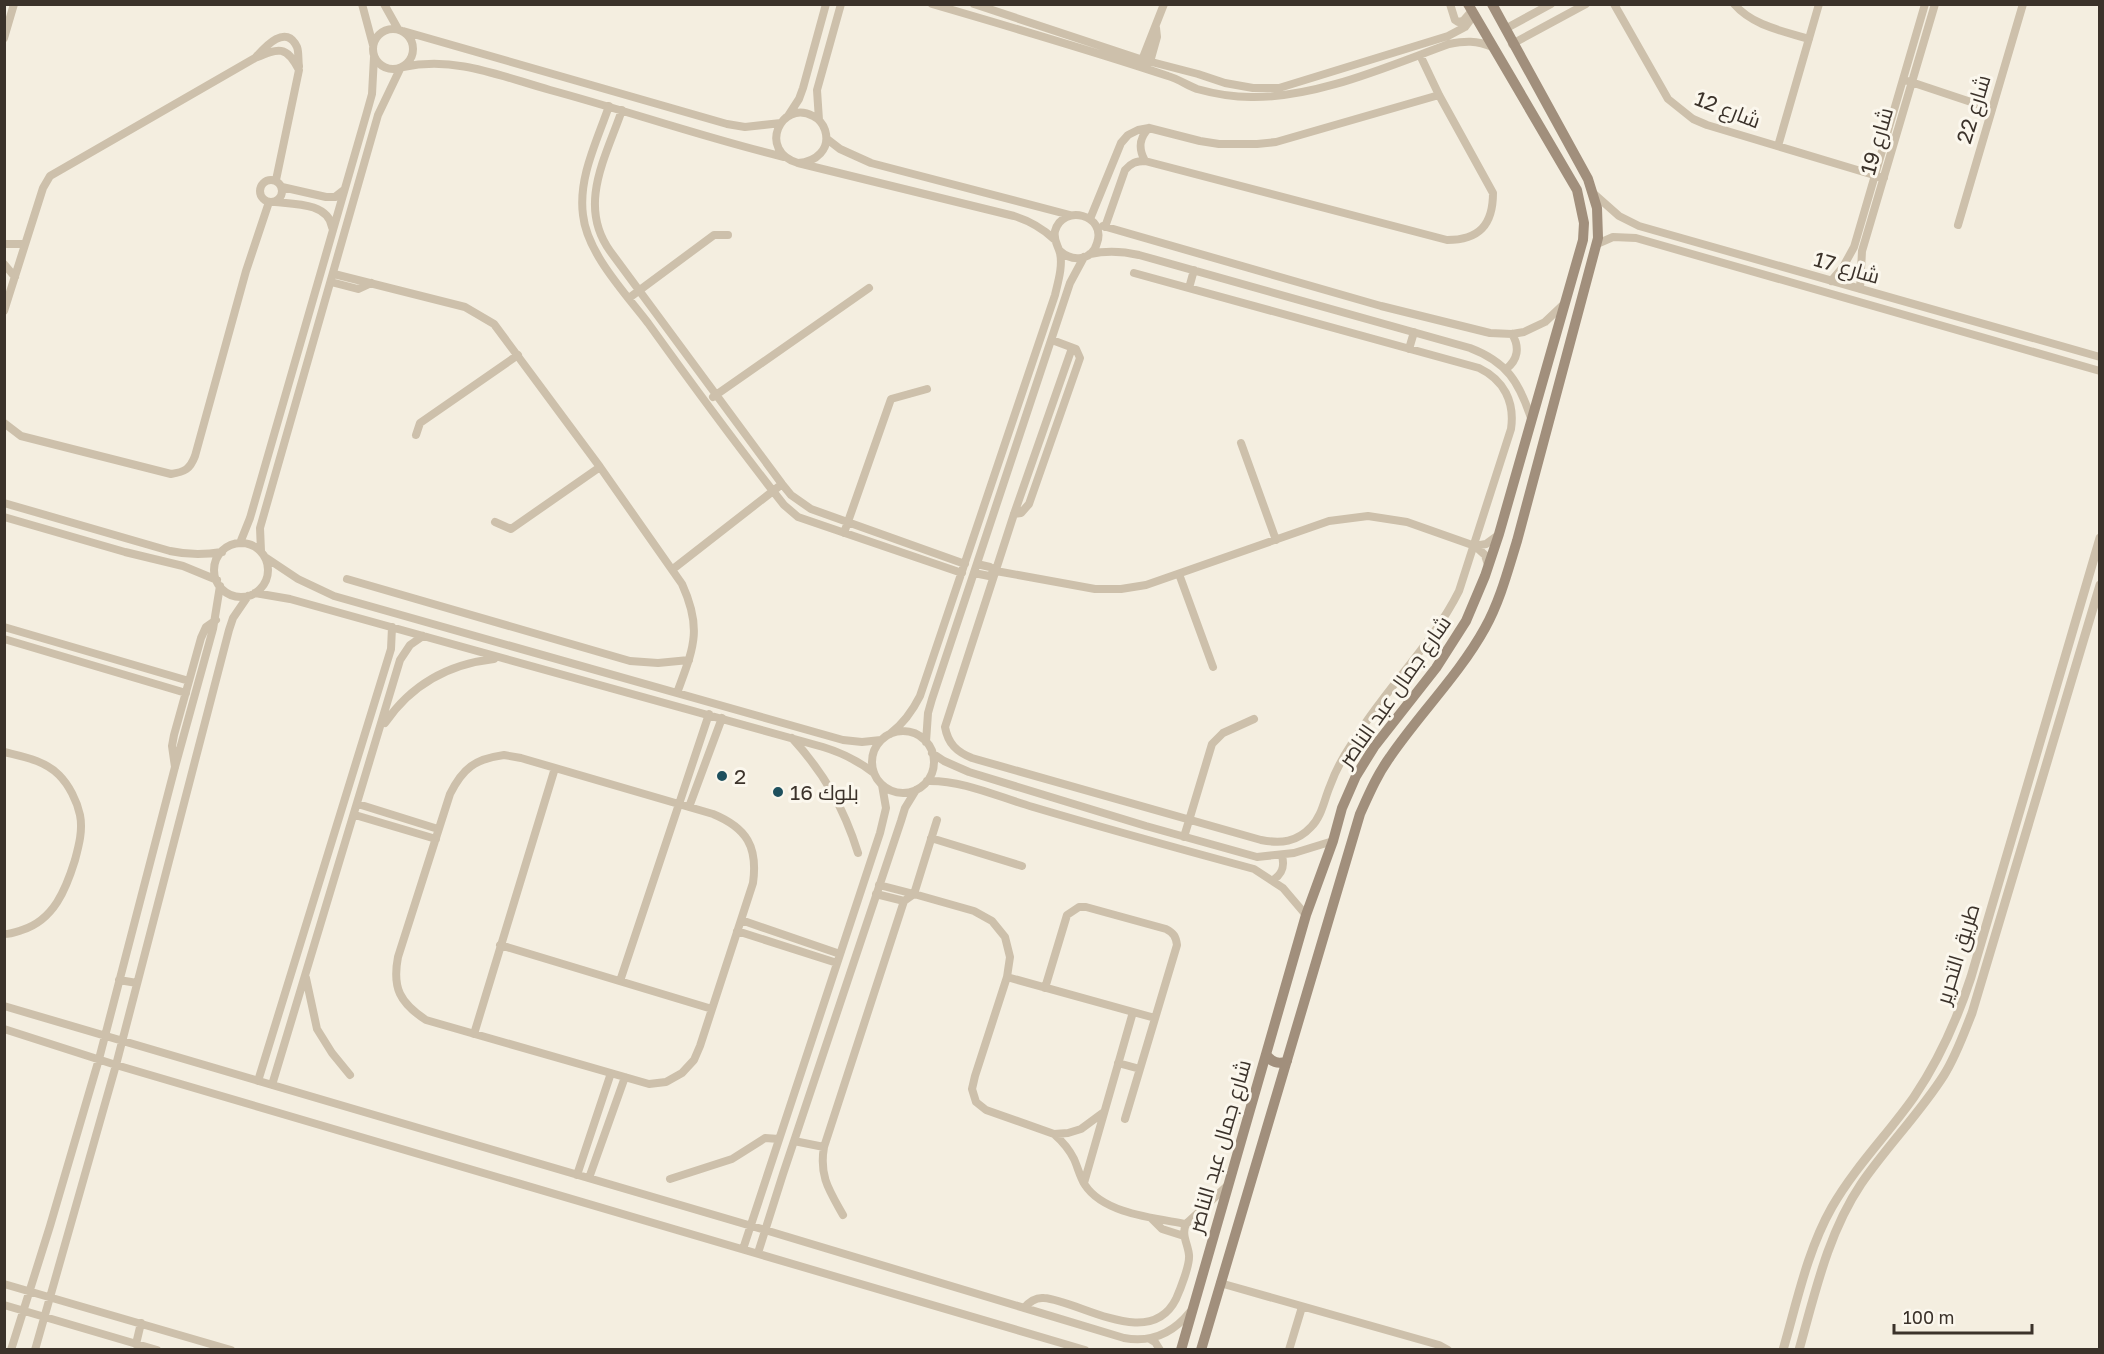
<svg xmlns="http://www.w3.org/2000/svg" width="2104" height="1354" viewBox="0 0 2104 1354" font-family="'Golos Text',Cairo,sans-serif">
	<rect width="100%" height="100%" fill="#f4eee0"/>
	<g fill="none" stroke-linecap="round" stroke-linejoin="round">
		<path stroke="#cdc0ab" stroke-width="8" d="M 362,4 L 373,45
			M 384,4 L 398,29
			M 932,4 C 1011,27 1090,50 1168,76 C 1178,79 1187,85 1197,89 C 1215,94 1233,97 1251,97 C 1317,98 1388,66 1449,44 C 1464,41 1477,40 1492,47
			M 974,4 L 1140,59 L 1198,74 L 1225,83 L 1253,88 L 1279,88 L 1448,36 L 1465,27 L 1474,15
			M 1450,4 L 1455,20 L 1458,22 L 1463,21 L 1469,14
			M 1614,4 L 1668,99 L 1693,119 L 1707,125 L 1884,178
			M 1734,4 C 1753,26 1783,31 1809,39
			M373 49a20 20 0 1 1 40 0a20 20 0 1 1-40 0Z
			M 1505,29 L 1551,4
			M 403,31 L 727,124 L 745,127 L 781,123
			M 4,38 L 14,4
			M 1512,44 L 1586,4
			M 256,57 C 265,47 286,23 297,47 C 299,52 298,61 299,66
			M 1142,60 L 1164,4
			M 1150,62 L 1157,37 L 1156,28
			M 403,67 C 456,56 500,76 550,90 C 628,111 705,138 784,157
			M 1908,81 L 1992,109
			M 609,106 C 597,141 578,178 583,215 C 587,253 625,293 648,323 C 689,380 730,436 773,491 L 784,505 L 798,517 L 962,573
			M 622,110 C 606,157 577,205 610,251 L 782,484 L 791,495 L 811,509 L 965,564
			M 788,116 L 799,99 L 803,88 L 826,4
			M 819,120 L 817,90 L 841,4
			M 827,139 L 840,149 L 871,163 L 1070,215
			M 1778,146 L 1819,4
			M 1145,161 C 1138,148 1139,138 1149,128
			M 798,163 C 816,162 831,149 825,130 C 823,124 819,119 813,116 C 781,99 757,151 798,163 L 1014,216 C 1030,221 1042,228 1054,239
			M260 191a11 11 0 1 1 22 0a11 11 0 1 1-22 0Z
			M 282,187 L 326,197 L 335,197 L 344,190
			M 1593,193 L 1619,216 L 1639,226 L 2100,357
			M 275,202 C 294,204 328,203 332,227
			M 1090,219 L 1121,143 L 1128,135 L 1138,130 L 1149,128 L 1200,141 L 1219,144 L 1257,144 L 1276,142 L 1439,95
			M 1958,225 L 2023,4
			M 1103,226 L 1381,306 L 1490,333 L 1512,334 L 1524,332 L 1545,322 L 1563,305
			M 1105,227 L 1125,170 C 1131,163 1136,161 1145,161 L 1447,240 C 1479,240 1493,225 1493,193 L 1439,95 L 1420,55
			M 4,244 L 25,244
			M 1597,244 L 1613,237 L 1636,238 L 2100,371
			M 1090,254 C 1108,250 1122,251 1139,255 L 1470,348 C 1507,362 1519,382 1531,418
			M 4,264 L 15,277
			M 334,274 L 465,307 L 494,324 L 600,467 L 682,584 C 703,630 693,649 677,693
			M 1831,281 L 1843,267 L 1854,247 L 1925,4
			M 331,282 L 358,289 L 371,283
			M 1189,288 L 1194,270
			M 1860,289 L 1862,251 L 1935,4
			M 629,298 L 714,235 L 728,235
			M 4,311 L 43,188 L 50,176 L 255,58 C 279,48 286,45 299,70 L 276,180
			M 1072,348 L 1014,514 L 945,727 C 948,744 957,752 972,758 L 1261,840 C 1281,844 1297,842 1311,827 C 1322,816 1324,800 1330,786 C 1335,772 1343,757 1351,745 C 1383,691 1431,647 1459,591 L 1511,429 C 1515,402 1504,380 1479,368 L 1134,273
			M 1409,349 L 1414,332
			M 1506,369 C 1518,360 1520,347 1512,334
			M 713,397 L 869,288
			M 4,423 L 21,436 L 171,474 C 185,472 190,469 195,456 L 246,271 L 269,202
			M 416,435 L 420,423 L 518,355
			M 1241,443 L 1276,540
			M 4,503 L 170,551 C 188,555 203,555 222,552
			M 1014,514 L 1021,513 L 1029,504 L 1080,358 L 1076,349 L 1052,340
			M 4,517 L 125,552 L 183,566 L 217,580
			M 495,522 L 511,529 L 600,467
			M 844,533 L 891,399 L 927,389
			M 240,543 L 250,518 L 367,112 L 372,94 L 374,57
			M214 570a27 27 0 1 1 54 0a27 27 0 1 1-54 0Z
			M 1475,546 L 1486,544 L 1497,536
			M 261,551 L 260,528 L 378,115 L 400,69
			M 265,557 L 298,579 L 334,596 L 843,740 L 862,742 L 881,740
			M 977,564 L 990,567 L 996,571 L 1095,589 L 1121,589 L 1146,585 L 1329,521 L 1368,516 L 1407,522 L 1475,546 L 1485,555 L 1488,565
			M 673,569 L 782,484
			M 974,573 L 989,576 L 996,571
			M 1179,574 L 1213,667
			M 347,579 L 630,661 L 658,663 L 689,660
			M 255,593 L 290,599 L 823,747 C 843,753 857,760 874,773
			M 4,627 L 189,681
			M 4,639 L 186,693
			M 385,723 C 411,685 449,664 494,659
			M872 762a31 31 0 1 1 62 0a31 31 0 1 1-62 0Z
			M 890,734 C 904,723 912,712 920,696 L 1055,295 C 1058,282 1063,266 1060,253 C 1058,245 1053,240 1055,231 C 1063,203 1107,215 1097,243 C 1092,261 1072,262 1060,251
			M 792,738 C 824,773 844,808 858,853
			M 926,742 L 928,713 L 932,699 L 1070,283 L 1084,257
			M 4,752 C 24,757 44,760 59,775 C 69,785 77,801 80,815 C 83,830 79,845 75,860 C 66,889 54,920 22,930 C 16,932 11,934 4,934
			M 932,753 L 944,761 L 969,772 L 1146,826 L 1257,857 L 1294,853 L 1333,841
			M 504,755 L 521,758 L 713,814 C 747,828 758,847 753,883 L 700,1046 L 694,1060 L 682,1073 L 666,1082 L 649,1084 L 426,1020 C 400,1003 392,988 398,957 L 450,794 C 463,768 475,759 504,755 Z
			M 175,767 L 172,746 L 174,735 L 201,638 L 206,627 L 216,620
			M 927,781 C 964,780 998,797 1033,807 C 1107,829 1180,849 1254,869 L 1283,888 L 1306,915
			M 358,804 L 438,829
			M 689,807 L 722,718
			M 355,815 L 436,839
			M 1184,837 L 1212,744 L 1223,733 L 1254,719
			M 931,838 L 1022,866
			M 1273,880 C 1282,874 1285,867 1282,856
			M 879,885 L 914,894 L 937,820
			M 876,894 L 904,901
			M 741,920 L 840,954
			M 737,931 L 837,963
			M 500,945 L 712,1009
			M 1007,977 L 1155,1018
			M 306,978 L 317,1029 L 332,1053 L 350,1075
			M 119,980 L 137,983
			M 620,981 L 709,714
			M 1045,988 L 1067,915 L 1079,907 L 1086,907 L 1166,929 C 1174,933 1176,937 1177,945 L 1125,1119
			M 4,1006 L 765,1230 L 1124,1338 C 1151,1343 1173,1333 1190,1312
			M 4,1029 L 116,1065 L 1085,1350
			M 474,1034 L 555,768
			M 1118,1063 L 1140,1069
			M 258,1081 L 391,649 L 392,627
			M 272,1085 L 400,660 L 410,645 L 423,636
			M 1054,1134 C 1062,1141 1069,1149 1074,1159 C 1078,1168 1080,1177 1085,1185 C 1104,1214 1155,1218 1186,1224
			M 794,1141 L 824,1147
			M 577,1175 L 611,1073
			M 589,1178 L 625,1077
			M 670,1179 L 732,1159 L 765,1138 L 779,1139
			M 1084,1183 L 1133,1012
			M 843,1215 C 829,1190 819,1176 824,1147 L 904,901 L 914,894 L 974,911 L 992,921 L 1005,937 L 1010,957 L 1007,977 L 975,1076 L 972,1089 L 976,1102 L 986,1110 L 1054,1134 L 1068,1133 L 1081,1129 L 1104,1112
			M 1152,1219 L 1162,1229 L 1184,1236
			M 743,1249 L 880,833 L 886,808 L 882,785
			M 758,1253 L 783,1174 L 901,821 L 905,808 L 916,790
			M 1220,1283 L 1439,1345 L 1448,1350
			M 4,1284 L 231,1350
			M 4,1305 L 157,1350
			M 1024,1308 C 1029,1302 1035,1297 1044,1298 C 1080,1301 1150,1351 1176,1299 C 1180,1290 1190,1265 1189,1255 C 1188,1244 1181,1235 1186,1224 L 1227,1186
			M 1150,1339 L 1155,1342 L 1160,1350
			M 138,1348 L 136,1344 L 141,1323
			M 11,1350 L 50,1226 L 99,1059 L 175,767 L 213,629 L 220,586
			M 35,1350 L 116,1065 L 229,630 L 233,618 L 248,596
			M 1289,1350 L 1302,1307"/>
		<path stroke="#cdc0ab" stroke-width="9" d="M 1783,1350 C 1797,1302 1807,1251 1832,1207 C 1855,1167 1888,1134 1914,1097 C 1939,1060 1957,1020 1971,977 L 2100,538
			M 1799,1350 C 1815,1293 1828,1233 1861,1184 C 1887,1146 1920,1113 1944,1075 C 1956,1056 1964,1033 1972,1013 L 2100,585"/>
		<path stroke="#a18f7c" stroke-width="10" d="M 1266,1054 C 1271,1062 1278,1065 1287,1061
			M 1181,1350 L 1306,915 L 1333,841 L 1342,808 L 1356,776 L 1374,747 L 1436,668 L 1466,621 L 1485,576 L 1499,534 L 1583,240 L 1584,223 L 1577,190 L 1468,4
			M 1201,1350 L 1360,814 C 1369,794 1377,775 1390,757 C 1420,713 1459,675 1485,628 C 1500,601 1508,570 1517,541 L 1598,238 L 1597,208 L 1588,179 L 1492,4"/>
	</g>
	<g fill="#1e505e" stroke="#fbf7ed" stroke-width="2">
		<circle cx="722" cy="776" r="6"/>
		<circle cx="778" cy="792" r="6"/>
	</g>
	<g text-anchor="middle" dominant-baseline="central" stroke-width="6" stroke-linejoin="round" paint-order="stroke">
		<g font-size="21" fill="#3b322a" stroke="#fbf7ed">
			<text transform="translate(1728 109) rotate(21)">شارع 12</text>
			<text transform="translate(1973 109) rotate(-73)">شارع 22</text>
			<text transform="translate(1876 141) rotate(-74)">شارع 19</text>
			<text transform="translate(1847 267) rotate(16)">شارع 17</text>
			<text transform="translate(1394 691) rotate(-55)">شارع جمال عبد الناصر</text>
			<text transform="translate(1957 954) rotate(-73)">طريق التحرير</text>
			<text transform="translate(1219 1146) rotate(-74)">شارع جمال عبد الناصر</text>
		</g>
		<g font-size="21" fill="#3b322a" stroke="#fbf7ed" text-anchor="start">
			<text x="734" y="776">2</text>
			<text x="790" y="792">بلوك 16</text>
		</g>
	</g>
	<rect width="2104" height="1354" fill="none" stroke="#3b322a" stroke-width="12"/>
	<path d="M1894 1324v9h138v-9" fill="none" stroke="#3b322a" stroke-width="3"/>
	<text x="1903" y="1324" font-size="18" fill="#3b322a" stroke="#fbf7ed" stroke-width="4.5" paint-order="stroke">100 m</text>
</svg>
